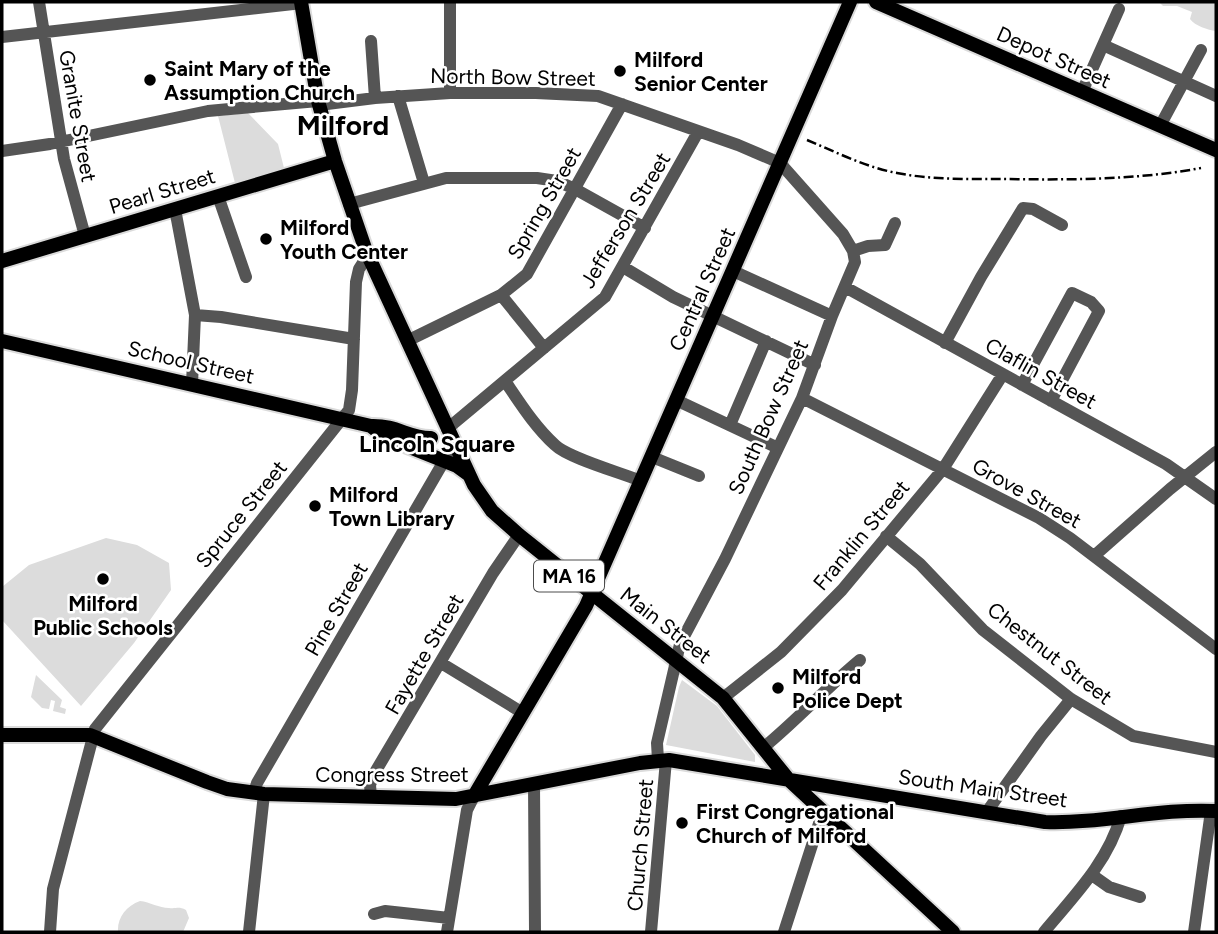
<svg xmlns="http://www.w3.org/2000/svg" width="1218" height="934" viewBox="0 0 1218 934" font-family="Figtree,sans-serif">
	<rect width="100%" height="100%" fill="#fff"/>
	<path fill="#dcdcdc" d="M 1159,2 L 1216,2 L 1216,31 C 1208,30 1195,26 1190,19 L 1192,12 L 1177,6 L 1163,6 Z
		M 248,113 L 278,144 L 284,168 L 235,183 L 218,116 Z
		M 106,538 L 137,545 L 169,563 L 171,590 L 134,643 L 81,706 L 2,620 L 2,587 L 29,565 Z
		M 36,675 L 62,700 L 60,707 L 66,709 L 65,714 L 53,711 L 55,701 L 51,700 L 49,709 L 42,708 L 31,697 Z
		M 682,680 L 717,706 L 755,755 L 755,762 L 666,745 L 679,687 Z
		M 140,901 C 150,902 159,908 169,908 C 177,909 178,906 186,910 L 189,918 L 183,932 L 118,932 C 117,918 126,906 140,901 Z"/>
	<g fill="none" stroke-linecap="round" stroke-linejoin="round">
		<defs>
			<path id="major" d="M 301,2 L 318,101 L 335,161 L 366,251 L 474,485 L 492,511 L 519,535 L 723,698 L 788,779 L 953,932
				M 876,2 L 1216,150
				M 2,261 L 335,161
				M 2,341 L 371,426 C 396,425 409,438 430,438
				M 371,426 C 389,441 410,452 431,438
				M 407,446 L 457,466 L 468,474
				M 2,735 L 90,735 L 207,782 L 227,789 L 264,794 L 456,799 L 640,763 L 669,760 L 1045,822 C 1102,824 1158,808 1216,811
				M 474,796 L 586,606 L 850,2"/>
		</defs>
		<use href="#major" stroke="#dbdbdb" stroke-width="18"/>
		<path stroke="#555" stroke-width="12" d="M 39,2 L 64,159 L 85,236
			M 450,2 L 450,93
			M 2,37 L 302,3
			M 371,41 L 375,98
			M 1103,45 L 1216,96
			M 1082,92 L 1119,9
			M 398,96 L 424,183
			M 319,105 L 375,98 L 450,93 L 536,93 L 598,96 L 738,145 L 780,163 L 843,234 L 853,251 L 855,262 L 832,316 L 802,398 L 725,559 L 680,644 L 657,743 L 658,760
			M 1160,126 L 1201,50
			M 2,151 L 50,144 L 208,111 L 318,101
			M 218,196 L 246,277
			M 349,204 L 446,178 L 537,178 L 557,181 L 575,189 L 645,228
			M 175,209 L 195,315 L 192,384
			M 853,251 L 868,246 L 885,245 L 895,223
			M 623,267 L 673,297 L 815,365
			M 733,271 L 832,316
			M 845,287 L 1166,464 L 1216,499
			M 501,295 L 544,348
			M 195,315 L 221,317 L 354,339
			M 407,341 L 501,295 L 527,274 L 622,104
			M 945,343 L 981,277 L 1023,208 L 1033,209 L 1062,225
			M 505,381 C 520,403 535,427 555,445 C 568,458 622,473 641,481
			M 1022,385 L 1072,293 L 1091,302 L 1099,311 L 1051,401
			M 802,398 L 1039,518 L 1070,538 L 1216,649
			M 676,400 L 778,448
			M 730,425 L 766,341
			M 447,429 L 605,297 L 698,132
			M 652,457 L 699,476
			M 886,536 L 920,564 L 983,630 L 1071,699 L 1133,736 L 1216,752
			M 1094,556 L 1170,489 L 1216,452
			M 441,663 L 523,713
			M 723,698 L 781,652 L 842,590 L 943,469 L 1003,374
			M 763,748 C 797,720 826,688 860,660
			M 534,784 L 535,932
			M 254,793 L 257,783 L 444,461 L 456,448
			M 371,797 L 370,785 L 374,774 L 493,573 L 519,535
			M 986,813 L 1041,736 L 1071,699
			M 1092,875 L 1109,887 L 1140,897
			M 374,914 L 385,911 L 449,918
			M 50,932 L 53,889 L 95,729 L 349,410 L 352,390 L 356,282 L 359,269 L 368,255
			M 249,932 L 264,794
			M 447,932 L 467,810 L 474,796
			M 651,932 L 666,760
			M 784,932 L 823,811
			M 1044,932 C 1074,896 1108,862 1121,816
			M 1194,932 L 1211,811"/>
		<use href="#major" stroke="#000" stroke-width="14"/>
		<path stroke="#000" stroke-width="2.5" stroke-dasharray="10 3.5 2 3.5" stroke-linecap="butt" d="M 807,140 C 836,152 865,167 897,173 C 932,180 969,179 1004,179 C 1070,180 1136,180 1201,168"/>
	</g>
	<g fill="#000" stroke="#fff" stroke-width="2.5">
		<circle cx="620" cy="71" r="7"/>
		<circle cx="150" cy="80" r="7"/>
		<circle cx="266" cy="239" r="7"/>
		<circle cx="315" cy="506" r="7"/>
		<circle cx="103" cy="579" r="7"/>
		<circle cx="778" cy="688" r="7"/>
		<circle cx="682" cy="823" r="7"/>
	</g>
	<g text-anchor="middle" dominant-baseline="central" stroke-width="5" stroke-linejoin="round" paint-order="stroke">
		<rect fill="#fff" stroke="#4c4c4c" stroke-width="2" x="534" y="560.5" width="70" height="31" rx="5"/>
		<g font-size="19" font-weight="bold" fill="#000">
			<text x="569" y="576">MA 16</text>
		</g>
		<g font-size="21" fill="#000" stroke="#fff">
			<text transform="translate(1054 57) rotate(24)">Depot Street</text>
			<text transform="translate(513 77) rotate(1)">North Bow Street</text>
			<text transform="translate(78 116) rotate(80)">Granite Street</text>
			<text transform="translate(162 191) rotate(-17)">Pearl Street</text>
			<text transform="translate(544 203) rotate(-60)">Spring Street</text>
			<text transform="translate(625 220) rotate(-59)">Jefferson Street</text>
			<text transform="translate(702 289) rotate(-66)">Central Street</text>
			<text transform="translate(191 362) rotate(13)">School Street</text>
			<text transform="translate(1041 373) rotate(29)">Claflin Street</text>
			<text transform="translate(768 417) rotate(-66)">South Bow Street</text>
			<text transform="translate(1027 493) rotate(29)">Grove Street</text>
			<text transform="translate(241 514) rotate(-51)">Spruce Street</text>
			<text transform="translate(861 535) rotate(-50)">Franklin Street</text>
			<text transform="translate(336 609) rotate(-60)">Pine Street</text>
			<text transform="translate(666 625) rotate(38)">Main Street</text>
			<text transform="translate(1050 653) rotate(38)">Chestnut Street</text>
			<text transform="translate(424 654) rotate(-60)">Fayette Street</text>
			<text x="392" y="774">Congress Street</text>
			<text transform="translate(983 788) rotate(8)">South Main Street</text>
			<text transform="translate(640 845) rotate(-85)">Church Street</text>
		</g>
		<g font-size="21" font-weight="bold" fill="#000" stroke="#fff" text-anchor="start">
			<text x="634" y="59">Milford<tspan x="634" dy="24">Senior Center</tspan></text>
			<text x="164" y="68">Saint Mary of the<tspan x="164" dy="24">Assumption Church</tspan></text>
			<text x="280" y="227">Milford<tspan x="280" dy="24">Youth Center</tspan></text>
			<text x="329" y="494">Milford<tspan x="329" dy="24">Town Library</tspan></text>
			<text x="103" y="603" text-anchor="middle">Milford<tspan x="103" dy="24">Public Schools</tspan></text>
			<text x="792" y="676">Milford<tspan x="792" dy="24">Police Dept</tspan></text>
			<text x="696" y="811">First Congregational<tspan x="696" dy="24">Church of Milford</tspan></text>
		</g>
		<g font-size="23" font-weight="bold" fill="#000" stroke="#fff">
			<text x="437" y="444">Lincoln Square</text>
		</g>
		<g font-size="28" font-weight="bold" fill="#000" stroke="#fff">
			<text x="343" y="125">Milford</text>
		</g>
	</g>
	<rect width="1218" height="934" fill="none" stroke="#000000" stroke-width="7"/>
</svg>
